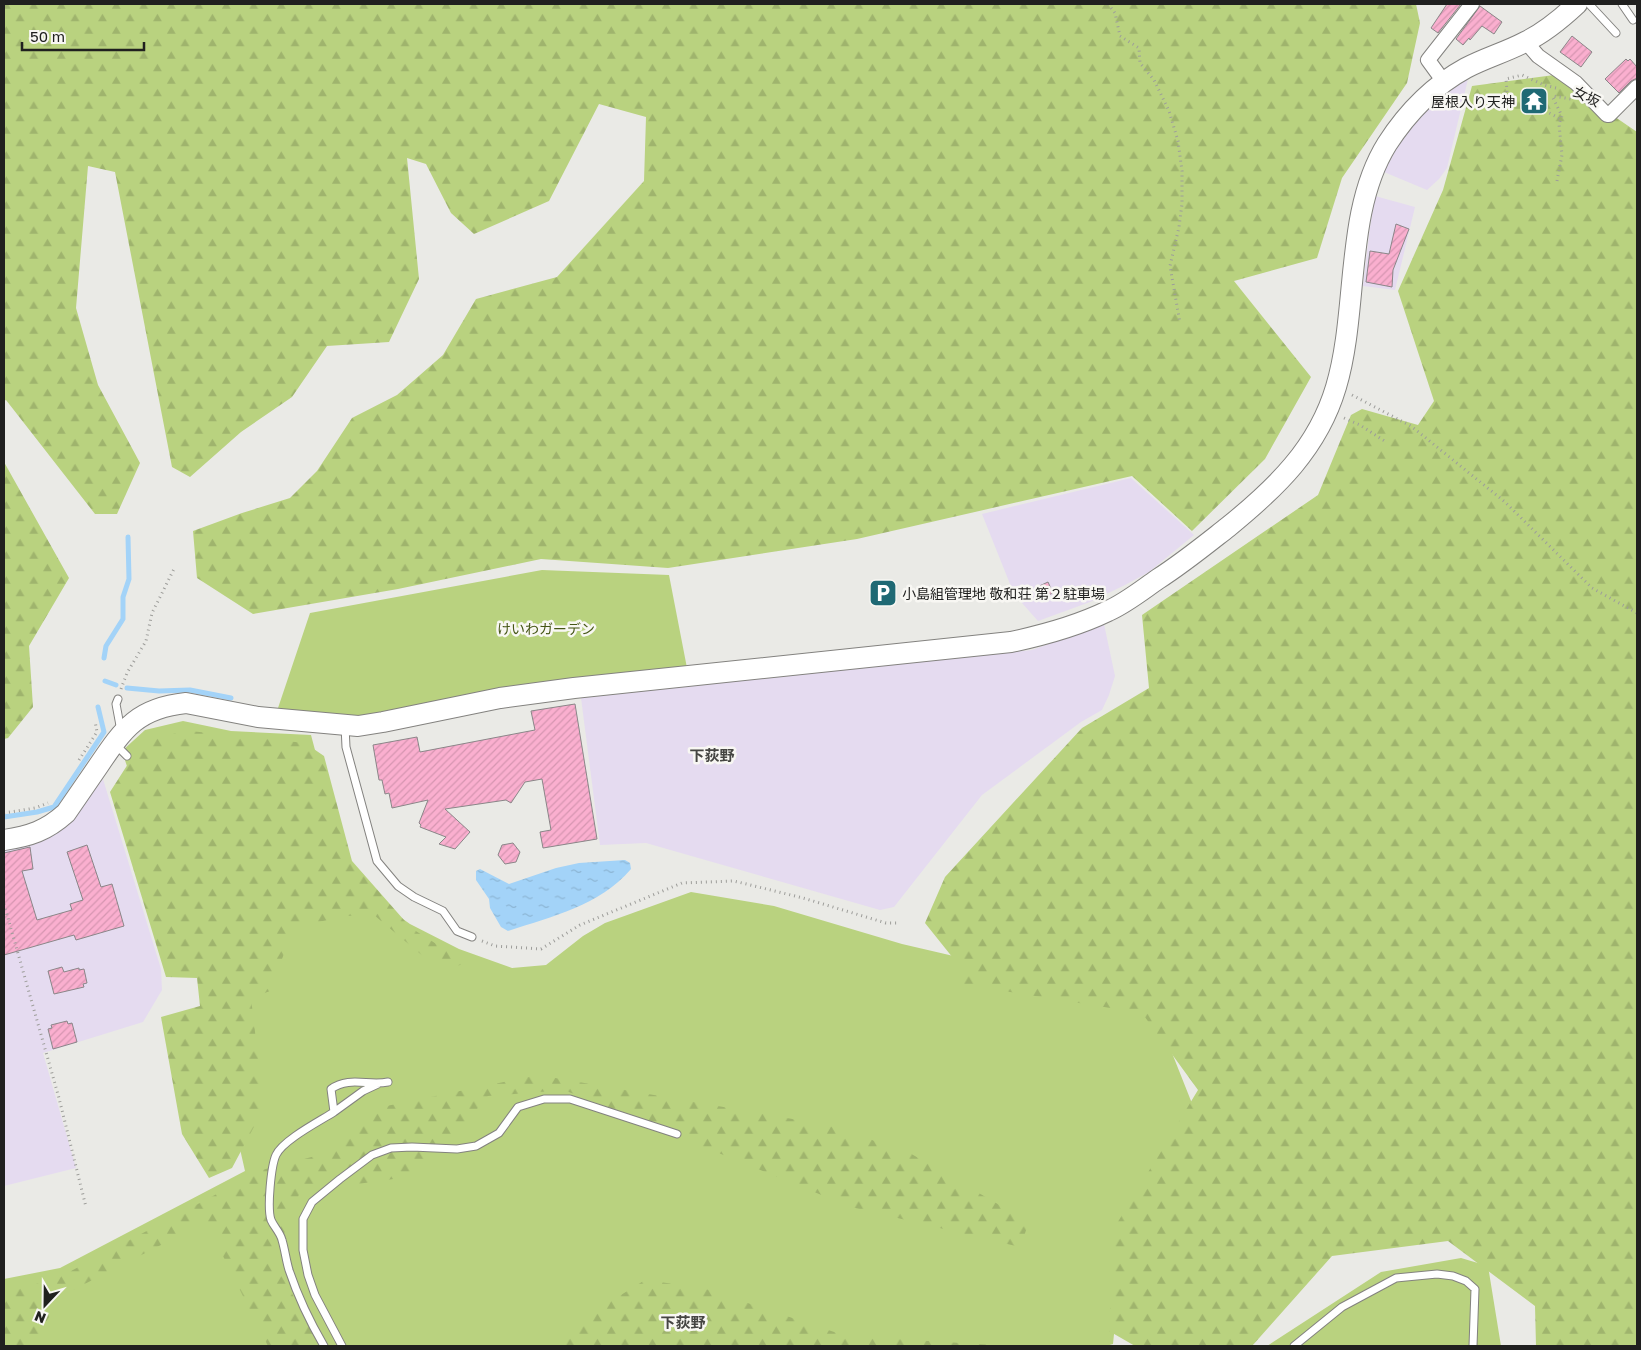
<svg xmlns="http://www.w3.org/2000/svg" width="1641" height="1350" viewBox="0 0 1641 1350" font-family="'Golos Text','Noto Sans JP',sans-serif">
	<defs>
		<pattern id="forest-firs" width="22" height="20" patternUnits="userSpaceOnUse" patternTransform="scale(1.25)"><rect width="22" height="20" fill="#b9d27f"/><path d="M5 1l3.5 6h-7zM16 11l3.5 6h-7z" fill="#9fb46d"/></pattern>
		<pattern id="water-ripples" width="26" height="14" patternUnits="userSpaceOnUse" patternTransform="scale(1.25)"><rect width="26" height="14" fill="#a3d3f8"/><path d="M2 4q2-2 4 0t4 0M15 11q2-2 4 0t4 0" fill="none" stroke="#8cb5d4"/></pattern>
		<pattern id="building-hatch" width="6" height="6" patternUnits="userSpaceOnUse" patternTransform="scale(1.25)"><rect width="6" height="6" fill="#faafcf"/><path d="M-1 1l2-2M0 6l6-6M5 7l2-2" fill="none" stroke="#d696b1"/></pattern>
	</defs>
	<rect width="100%" height="100%" fill="#eaeae6"/>
	<path fill="#e5dbf0" d="M 1468,79 L 1447,168 L 1439,179 L 1427,190 L 1384,172 L 1397,148 L 1423,112 L 1442,96 Z
		M 1375,196 L 1415,207 L 1395,290 L 1363,286 L 1370,227 Z
		M 1131,478 L 1194,535 L 1149,572 L 1125,585 L 1090,602 L 1038,621 L 1014,594 L 982,514 Z
		M 1104,624 L 1115,676 L 1109,695 L 1102,710 L 1081,722 L 982,795 L 894,907 L 880,910 L 646,843 L 600,845 L 581,698 L 1032,650 Z
		M 103,779 L 161,969 L 162,990 L 143,1022 L 43,1053 L 76,1168 L 4,1186 L 4,850 L 41,842 L 73,820 Z"/>
	<path fill="#b9d27f" d="M 542,570 L 669,575 L 687,668 L 369,719 L 280,713 L 278,708 L 310,613 Z
		M 183,721 L 231,731 L 311,735 L 344,859 L 366,893 L 410,924 L 459,949 L 512,968 L 546,965 L 583,936 L 605,923 L 691,892 L 774,906 L 902,944 L 1040,976 L 1149,995 L 1195,1111 L 1123,1246 L 1113,1344 L 1106,1346 L 4,1346 L 4,1279 L 60,1268 L 245,1171 L 198,964 L 162,873 L 122,751 L 145,730 Z
		M 1461,1258 L 1488,1266 L 1501,1346 L 1267,1346 L 1381,1272 Z"/>
	<path fill="url(#forest-firs)" d="M 4,4 L 1416,4 L 1420,23 L 1407,83 L 1342,178 L 1317,258 L 1234,281 L 1311,377 L 1265,459 L 1192,531 L 1132,476 L 857,539 L 668,568 L 541,559 L 398,589 L 253,614 L 197,578 L 193,531 L 242,513 L 290,498 L 317,471 L 352,418 L 397,395 L 443,355 L 476,299 L 557,277 L 644,181 L 646,117 L 599,104 L 549,201 L 474,234 L 451,213 L 426,164 L 407,158 L 419,279 L 389,342 L 327,346 L 292,397 L 241,432 L 190,477 L 172,467 L 115,172 L 88,166 L 76,308 L 98,385 L 140,463 L 117,514 L 95,514 L 6,400 L 4,401 Z
		M 1554,75 L 1637,132 L 1637,1346 L 1536,1346 L 1535,1306 L 1448,1241 L 1332,1256 L 1252,1346 L 1135,1346 L 1109,1331 L 1116,1225 L 1198,1090 L 1142,1013 L 960,984 L 961,968 L 925,923 L 945,877 L 1082,728 L 1149,688 L 1142,615 L 1318,495 L 1351,415 L 1362,409 L 1418,425 L 1434,401 L 1398,291 L 1443,190 L 1472,86 Z
		M 4,462 L 69,578 L 29,646 L 33,707 L 8,738 L 4,739 Z
		M 190,731 L 305,743 L 324,756 L 352,861 L 411,928 L 465,962 L 458,966 L 424,957 L 374,915 L 347,916 L 294,927 L 270,991 L 251,998 L 264,1108 L 232,1168 L 209,1178 L 182,1134 L 161,1017 L 200,1006 L 197,978 L 166,977 L 110,792 L 144,739 Z
		M 538,1075 L 827,1125 L 908,1152 L 1029,1222 L 1020,1247 L 851,1207 L 564,1090 L 488,1096 L 422,1175 L 300,1192 L 274,1260 L 320,1346 L 268,1346 L 206,1222 L 65,1294 L 39,1332 L 43,1346 L 4,1346 L 4,1291 L 54,1280 L 262,1170 L 342,1149 L 362,1111 Z
		M 645,1280 L 703,1288 L 846,1336 L 1010,1346 L 555,1346 L 592,1313 Z"/>
	<path fill="url(#water-ripples)" d="M 625,860 L 630,863 L 631,869 C 599,906 553,916 508,931 L 501,927 L 490,908 L 489,899 L 476,880 L 476,871 L 480,869 L 509,884 L 556,868 L 579,863 Z"/>
	<g fill="none" stroke-linecap="round" stroke-linejoin="round">
		<path stroke="#a3d3f8" stroke-width="5" d="M 104,658 L 106,646 L 123,619 L 123,597 L 129,579 L 128,537
			M 105,681 L 116,685
			M 127,688 L 159,691 L 190,690 L 231,698
			M 4,817 L 37,812 L 54,807 L 104,732 L 98,707"/>
	</g>
	<path fill="url(#building-hatch)" stroke="#8a8688" d="M 1447,4 L 1461,4 L 1438,33 L 1431,28 Z
		M 1480,6 L 1502,22 L 1494,34 L 1482,26 L 1470,40 L 1469,38 L 1463,45 L 1456,39 Z
		M 1572,36 L 1592,52 L 1581,67 L 1560,52 Z
		M 1626,59 L 1628,61 L 1630,59 L 1637,67 L 1637,78 L 1631,81 L 1619,93 L 1605,79 Z
		M 1396,224 L 1409,229 L 1393,270 L 1392,287 L 1366,282 L 1370,251 L 1389,254 Z
		M 1048,582 L 1053,593 L 1039,599 L 1035,588 Z
		M 575,704 L 597,839 L 543,848 L 540,832 L 551,830 L 542,779 L 525,782 L 511,803 L 506,800 L 445,809 L 470,832 L 455,849 L 439,844 L 446,837 L 420,827 L 421,825 L 419,823 L 428,800 L 392,808 L 389,793 L 385,794 L 382,780 L 379,780 L 373,745 L 417,737 L 420,752 L 535,730 L 531,711 Z
		M 513,843 L 520,852 L 516,862 L 505,864 L 498,855 L 502,845 Z
		M 87,845 L 101,887 L 112,884 L 124,926 L 76,940 L 74,935 L 4,955 L 4,853 L 30,847 L 33,869 L 22,871 L 37,920 L 72,910 L 70,904 L 83,900 L 67,852 Z
		M 62,967 L 64,972 L 79,968 L 79,970 L 84,969 L 87,983 L 83,984 L 84,987 L 54,994 L 48,971 Z
		M 67,1021 L 68,1024 L 72,1023 L 77,1042 L 53,1049 L 48,1029 L 52,1028 L 51,1025 Z"/>
	<g fill="none" stroke-linecap="round" stroke-linejoin="round">
		<defs>
			<path id="lane" d="M 1589,4 L 1616,33
				M 1622,4 L 1633,20
				M 118,699 L 116,704 L 121,731
				M 345,726 L 346,747 L 377,861 L 398,886 L 414,897 L 443,911 L 457,931 L 472,937
				M 115,744 L 127,756
				M 334,1112 L 363,1091 L 378,1084
				M 324,1346 C 310,1322 298,1297 289,1270 C 286,1260 285,1250 282,1240 C 280,1232 274,1227 271,1220 C 267,1208 271,1166 276,1155 C 283,1140 320,1121 334,1112 L 331,1089 C 349,1076 368,1086 388,1082
				M 342,1346 L 315,1295 L 308,1275 L 303,1250 L 303,1219 L 312,1202 L 340,1179 L 372,1155 L 391,1148 L 412,1147 L 457,1149 L 476,1146 L 499,1133 L 518,1107 L 544,1099 L 570,1099 L 677,1134
				M 1294,1346 L 1342,1307 L 1396,1278 L 1437,1274 L 1453,1276 L 1466,1281 L 1475,1289 L 1473,1346"/>
			<path id="street" d="M 1526,42 L 1538,56 L 1576,83 L 1607,115 L 1609,115 L 1637,87
				M 1444,82 L 1428,60 L 1472,4"/>
			<path id="secondary" d="M 4,840 C 30,836 46,831 66,813 C 77,797 88,781 99,765 C 124,728 138,708 186,703 L 258,717 L 358,726 L 383,722 L 500,698 L 574,688 L 1011,642 C 1044,635 1077,626 1108,611 C 1126,603 1142,590 1158,579 C 1183,563 1205,545 1228,527 C 1276,488 1318,448 1336,387 C 1359,310 1344,213 1387,144 C 1407,113 1433,86 1466,68 C 1485,58 1506,52 1525,42 C 1544,33 1562,18 1577,4"/>
		</defs>
		<use href="#lane" stroke="#83827f" stroke-width="9"/>
		<use href="#street" stroke="#83827f" stroke-width="16"/>
		<use href="#secondary" stroke="#83827f" stroke-width="22"/>
		<path stroke="#9d9d9a" stroke-width="3" stroke-dasharray="1 4" stroke-linecap="butt" d="M 1108,4 L 1115,13 L 1120,36 L 1139,48 L 1140,63 L 1154,80 L 1169,111 L 1178,141 L 1182,171 L 1182,204 L 1179,227 L 1170,266 L 1180,323
			M 1556,88 L 1544,85 L 1522,75 L 1506,79 L 1508,103 C 1522,102 1550,111 1561,120
			M 1557,181 L 1562,155 L 1559,124 L 1562,116 L 1553,98 L 1553,96 L 1571,99
			M 1352,395 L 1411,426 L 1505,502 L 1592,588 L 1637,613
			M 1344,418 L 1360,425 L 1386,442
			M 121,689 L 127,673 L 146,641 L 152,613 L 174,569
			M 79,760 L 97,732 L 95,721
			M 4,813 L 35,808 L 48,803
			M 4,904 L 59,1098 L 86,1207
			M 482,941 L 495,946 L 541,949 L 580,925 L 682,883 L 734,881 L 803,898 L 886,923 L 897,923"/>
		<use href="#lane" stroke="#fff" stroke-width="7"/>
		<use href="#street" stroke="#fff" stroke-width="14"/>
		<use href="#secondary" stroke="#fff" stroke-width="20"/>
	</g>
	<defs>
		<symbol id="temple-square" viewBox="-11 -11 22 22"><rect x="-9" y="-9" width="18" height="18" rx="4" fill="#1f6974" stroke="#f8f7f3"/><path d="M0-6L5-2H3V0L6.5 2.5H4V6H1.5V3h-3V6H-4V2.5H-6.5L-3 0V-2H-5Z" fill="#fff"/></symbol>
		<symbol id="parking-square" viewBox="-11 -11 22 22"><rect x="-9" y="-9" width="18" height="18" rx="4" fill="#1f6974" stroke="#f8f7f3"/><path d="M-3.5-5.5H1a3.5 3.5 0 0 1 0 7H-1V5.5H-3.5ZM-1-3.4V-.6H.8a1.4 1.4 0 0 0 0-2.8Z" fill="#fff"/></symbol>
	</defs>
	<g fill-rule="evenodd">
		<use href="#temple-square" x="1518" y="85" width="32" height="32"/>
		<use href="#parking-square" x="867" y="577" width="32" height="32"/>
	</g>
	<g text-anchor="middle" dominant-baseline="central" stroke-width="5" stroke-linejoin="round" paint-order="stroke">
		<g font-size="14" fill="#20201f" stroke="#f8f7f3">
			<text transform="translate(1587 96) rotate(26)">女坂</text>
		</g>
		<g font-size="14" fill="#20201f" stroke="#f8f7f3" text-anchor="end">
			<text x="1515" y="101">屋根入り天神</text>
			<text x="902" y="593" text-anchor="start">小島組管理地 敬和荘 第２駐車場</text>
		</g>
		<g font-size="14" fill="#455615" stroke="#f8f7f3">
			<text x="546" y="628">けいわガーデン</text>
		</g>
		<g font-size="15" font-weight="bold" fill="#454542" stroke="#f8f7f3">
			<text x="712" y="755">下荻野</text>
			<text x="683" y="1322">下荻野</text>
		</g>
	</g>
	<rect width="1641" height="1350" fill="none" stroke="#20201f" stroke-width="10"/>
	<g transform="translate(45 1305) rotate(202)" stroke="#f8f7f3" stroke-width="4" paint-order="stroke">
	<path d="M0-4L9 19L0 12L-9 19Z" fill="#20201f"/>
	<text y="-8" font-size="14" font-weight="bold" text-anchor="middle" fill="#20201f">N</text>
	</g>
	<path d="M22 42v8h122v-8" fill="none" stroke="#20201f" stroke-width="2.5"/>
	<text x="30" y="42" font-size="15" fill="#20201f" stroke="#f8f7f3" stroke-width="4" paint-order="stroke">50 m</text>
</svg>
